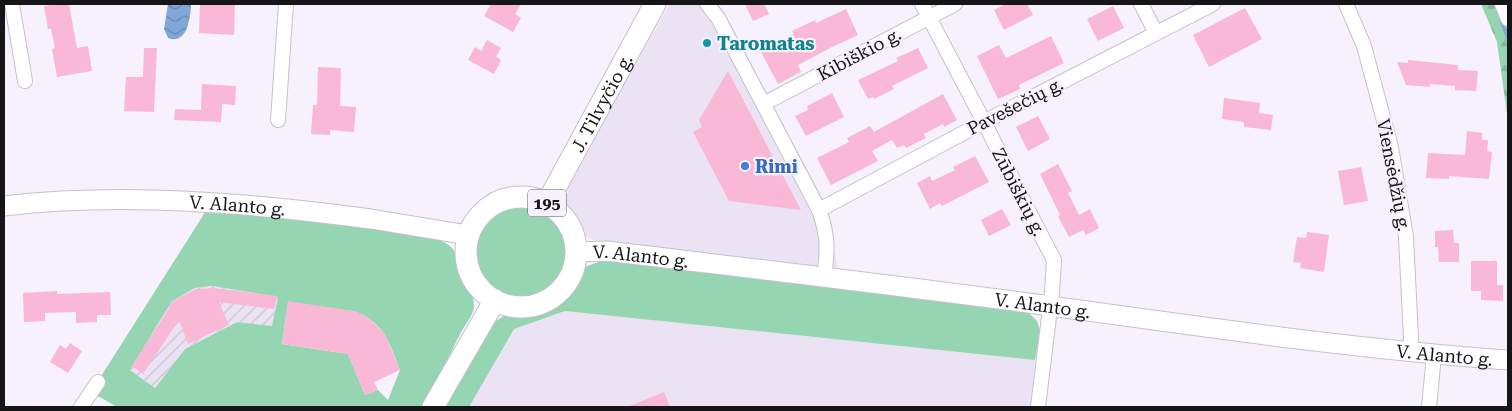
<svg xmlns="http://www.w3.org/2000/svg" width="1512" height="411" viewBox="0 0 1512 411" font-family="'Roboto Serif',serif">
	<defs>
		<pattern id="industrial-furrows" width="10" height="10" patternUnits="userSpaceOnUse" patternTransform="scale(1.25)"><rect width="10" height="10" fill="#ebe3f4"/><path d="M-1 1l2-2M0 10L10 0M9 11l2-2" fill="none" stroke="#c9c2d0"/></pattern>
		<pattern id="forest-firs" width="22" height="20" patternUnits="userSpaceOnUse" patternTransform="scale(1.25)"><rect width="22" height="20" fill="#96d5b1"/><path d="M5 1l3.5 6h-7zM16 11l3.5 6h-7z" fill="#81b698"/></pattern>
		<pattern id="water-waves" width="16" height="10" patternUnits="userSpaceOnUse" patternTransform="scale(1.25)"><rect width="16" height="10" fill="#80a7d8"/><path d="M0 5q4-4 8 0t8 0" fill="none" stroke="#6887ae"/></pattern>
	</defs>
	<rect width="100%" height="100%" fill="#f6f1fc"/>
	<path fill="#ebe3f4" d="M 672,4 L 716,4 L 722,8 L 823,199 L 839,272 L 599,242 L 586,237 L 581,233 L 567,213 L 566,204 L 566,195 L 572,176 L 669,5 Z
		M 565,311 L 1035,360 L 1031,407 L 469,407 L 514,328 Z"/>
	<path fill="url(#industrial-furrows)" d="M 212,286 L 278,297 L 273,327 L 236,322 L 185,349 L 155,388 L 130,370 L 172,301 L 195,288 Z"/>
	<path fill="#96d5b1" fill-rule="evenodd" d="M471 251a49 49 0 1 1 98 0a49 49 0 1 1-98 0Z
		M 211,203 L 430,237 C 458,246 453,249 463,274 C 468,286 474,293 474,307 C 473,316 464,326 460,334 C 448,358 436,383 424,407 L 117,407 L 91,392 ZM 212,286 L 278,297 L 272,326 L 237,322 L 185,349 L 155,388 L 130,370 L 172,301 L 195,288 ZM 288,302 L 353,311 C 384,321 389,343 400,370 L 388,400 L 378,390 L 365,395 L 348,354 L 282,344 Z
		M 602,261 L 629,262 L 1028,312 L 1037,321 L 1040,330 L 1035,360 L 565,311 L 514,329 L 469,407 L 445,407 L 487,331 L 497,320 L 504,316 L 540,310 L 551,305 L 564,295 L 578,274 L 587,266 Z"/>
	<path fill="url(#forest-firs)" d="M 1481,4 L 1507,4 L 1508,6 L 1508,121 L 1497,42 Z"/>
	<path fill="url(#water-waves)" d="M 168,4 L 190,4 L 191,6 C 190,19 187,45 168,38 L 164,29 Z"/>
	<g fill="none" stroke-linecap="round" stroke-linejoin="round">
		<path stroke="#80a7d8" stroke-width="4" d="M 1501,19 L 1508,38"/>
	</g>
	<path fill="#f9b8d6" d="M 58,4 L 69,4 L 77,48 L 88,46 L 92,71 L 57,77 L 52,49 L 55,48 L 51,29 L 48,29 L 44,6 Z
		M 200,4 L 235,4 L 234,35 L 199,33 Z
		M 491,4 L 521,4 L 515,14 L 521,18 L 513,32 L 484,16 Z
		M 745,4 L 764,4 L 769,14 L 753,21 Z
		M 1006,4 L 1027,4 L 1033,15 L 1004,30 L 994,10 Z
		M 1113,6 L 1124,28 L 1098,41 L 1087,19 Z
		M 1245,8 L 1262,39 L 1209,67 L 1193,35 Z
		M 846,9 L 858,35 L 830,48 L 798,65 L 801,72 L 778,84 L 761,52 L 794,34 L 792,31 L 815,20 L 816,23 Z
		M 1051,36 L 1064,63 L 1019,85 L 1020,89 L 998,99 L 977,56 L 999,45 L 1006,58 Z
		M 487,40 L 501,48 L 496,57 L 501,60 L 494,74 L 468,60 L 475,47 L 481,51 Z
		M 144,48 L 157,48 L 154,112 L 124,111 L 126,77 L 143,77 Z
		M 918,48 L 928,68 L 892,86 L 894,89 L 874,99 L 873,97 L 868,99 L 858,80 L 898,61 L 896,58 Z
		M 1408,60 L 1458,65 L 1458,70 L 1478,71 L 1476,91 L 1455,90 L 1455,86 L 1430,84 L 1430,87 L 1406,85 L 1397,62 L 1408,63 Z
		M 318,67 L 341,68 L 340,106 L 356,107 L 354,132 L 330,130 L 330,135 L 311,134 L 313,105 L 317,105 Z
		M 728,71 L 801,210 L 729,201 L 693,132 L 702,127 L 699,120 Z
		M 202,84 L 236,86 L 235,105 L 222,104 L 221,122 L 174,120 L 175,109 L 201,110 Z
		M 832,93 L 844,117 L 806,136 L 795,116 L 808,110 L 807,106 Z
		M 943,94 L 957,120 L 944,127 L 943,124 L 924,134 L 926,138 L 906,148 L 904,145 L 897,148 L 892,140 L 872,151 L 878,161 L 831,185 L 817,158 L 849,142 L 847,138 L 870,126 L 874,132 Z
		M 1224,98 L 1260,103 L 1259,113 L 1273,115 L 1271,130 L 1244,127 L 1244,122 L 1222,119 Z
		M 1038,116 L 1050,139 L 1028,151 L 1016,127 Z
		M 1467,131 L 1482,133 L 1482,140 L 1488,140 L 1487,151 L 1492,152 L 1489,179 L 1449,176 L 1449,179 L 1426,178 L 1428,153 L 1465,155 Z
		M 975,156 L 989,182 L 942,206 L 940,203 L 930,209 L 917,183 L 930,176 L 932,181 L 955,170 L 953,167 Z
		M 1058,164 L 1072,191 L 1068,193 L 1079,215 L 1090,209 L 1099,228 L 1086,235 L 1083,230 L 1069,237 L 1058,216 L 1060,215 L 1040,174 Z
		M 1361,167 L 1368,201 L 1344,205 L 1338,171 Z
		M 1002,209 L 1011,225 L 989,236 L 981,220 Z
		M 1453,230 L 1454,243 L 1459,243 L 1459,262 L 1439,262 L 1438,247 L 1435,247 L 1435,231 Z
		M 1307,232 L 1329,235 L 1324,272 L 1300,268 L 1301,263 L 1293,262 L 1297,237 L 1306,238 Z
		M 1471,261 L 1497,261 L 1497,285 L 1503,285 L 1503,301 L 1481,300 L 1481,291 L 1471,291 Z
		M 214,288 L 277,296 L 274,309 L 219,302 L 229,325 L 188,344 L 179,320 L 143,374 L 132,366 L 171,305 L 178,298 L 196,289 Z
		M 57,291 L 57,294 L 110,292 L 111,315 L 97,315 L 97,322 L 76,323 L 76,312 L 45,313 L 45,321 L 24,322 L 23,293 Z
		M 288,301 L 353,311 L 362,314 L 371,320 L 385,334 L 400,370 L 374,382 L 378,390 L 365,395 L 348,354 L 282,344 Z
		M 70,343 L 82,351 L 68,373 L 50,362 L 60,345 L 66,349 Z
		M 664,392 L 670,407 L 627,407 Z"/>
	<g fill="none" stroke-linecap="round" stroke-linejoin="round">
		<defs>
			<path id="street" d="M 12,4 L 25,81
				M 707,4 L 718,18 L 819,210 C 828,235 828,250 824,277
				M 922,4 L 984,122 L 1029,212 L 1054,260 L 1052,292 L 1038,407
				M 1141,4 L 1156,33
				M 1346,4 L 1364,46 L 1391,147 L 1406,237 L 1411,338 L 1410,352
				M 1502,4 L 1508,19
				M 763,104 L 955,4
				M 278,120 L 286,4
				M 819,210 L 984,122 L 1213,4
				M 81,407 L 98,382
				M 1429,407 L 1434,355"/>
			<g id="secondary">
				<path id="s1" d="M 4,206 C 125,192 250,203 371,219 C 403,224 436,230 468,235"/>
				<path id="s2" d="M 576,252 L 607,251 C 755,269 903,286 1051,306 C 1203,327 1355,349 1508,360"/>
			</g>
			<g id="primary">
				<circle cx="521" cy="252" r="55"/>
				<path id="s3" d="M 547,203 L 655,4"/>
				<path d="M 433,407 L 495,300"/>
			</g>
		</defs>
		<use href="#street" stroke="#c5c1cb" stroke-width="16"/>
		<use href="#secondary" stroke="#c5c1cb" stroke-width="21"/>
		<use href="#primary" stroke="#c5c1cb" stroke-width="23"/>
		<use href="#street" stroke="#fff" stroke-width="14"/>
		<use href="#secondary" stroke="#fff" stroke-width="19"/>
		<use href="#primary" stroke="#fff" stroke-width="21"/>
	</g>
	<circle fill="#0f9aa8" stroke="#f6f1fc" stroke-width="2" cx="707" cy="43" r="5"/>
	<circle fill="#3f7fe0" stroke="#f6f1fc" stroke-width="2" cx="745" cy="166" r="5"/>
	<g text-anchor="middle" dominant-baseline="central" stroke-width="4.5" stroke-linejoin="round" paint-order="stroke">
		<rect fill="#f6f1fc" stroke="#59575c" stroke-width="1" x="528" y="189.5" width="38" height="27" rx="4"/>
		<g font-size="16" font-weight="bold" fill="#161518">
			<text x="547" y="203">195</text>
		</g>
		<g font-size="18" font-weight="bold" fill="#0d838f" stroke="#f6f1fc" text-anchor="start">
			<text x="717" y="43">Taromatas</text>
		</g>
		<g font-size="18" fill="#161518" stroke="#f6f1fc">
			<text transform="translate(859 54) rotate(-28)">Kibiškio g.</text>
			<text stroke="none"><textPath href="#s3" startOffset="114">J. Tilvyčio g.</textPath></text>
			<text transform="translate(1015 106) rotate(-27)">Pavešečių g.</text>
			<text transform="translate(1394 175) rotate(79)">Viensėdžių g.</text>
			<text transform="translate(1019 192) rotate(63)">Zūbiškių g.</text>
			<text stroke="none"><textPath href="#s1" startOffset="234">V. Alanto g.</textPath></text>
			<text stroke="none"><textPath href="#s2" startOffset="65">V. Alanto g.</textPath></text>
			<text stroke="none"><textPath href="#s2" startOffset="470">V. Alanto g.</textPath></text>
			<text stroke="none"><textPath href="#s2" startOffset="875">V. Alanto g.</textPath></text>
		</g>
		<g font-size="18" font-weight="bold" fill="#366cbe" stroke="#f6f1fc" text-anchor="start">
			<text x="755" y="166">Rimi</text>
		</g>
	</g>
	<rect width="1512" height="411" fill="none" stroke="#161518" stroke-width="10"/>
</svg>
